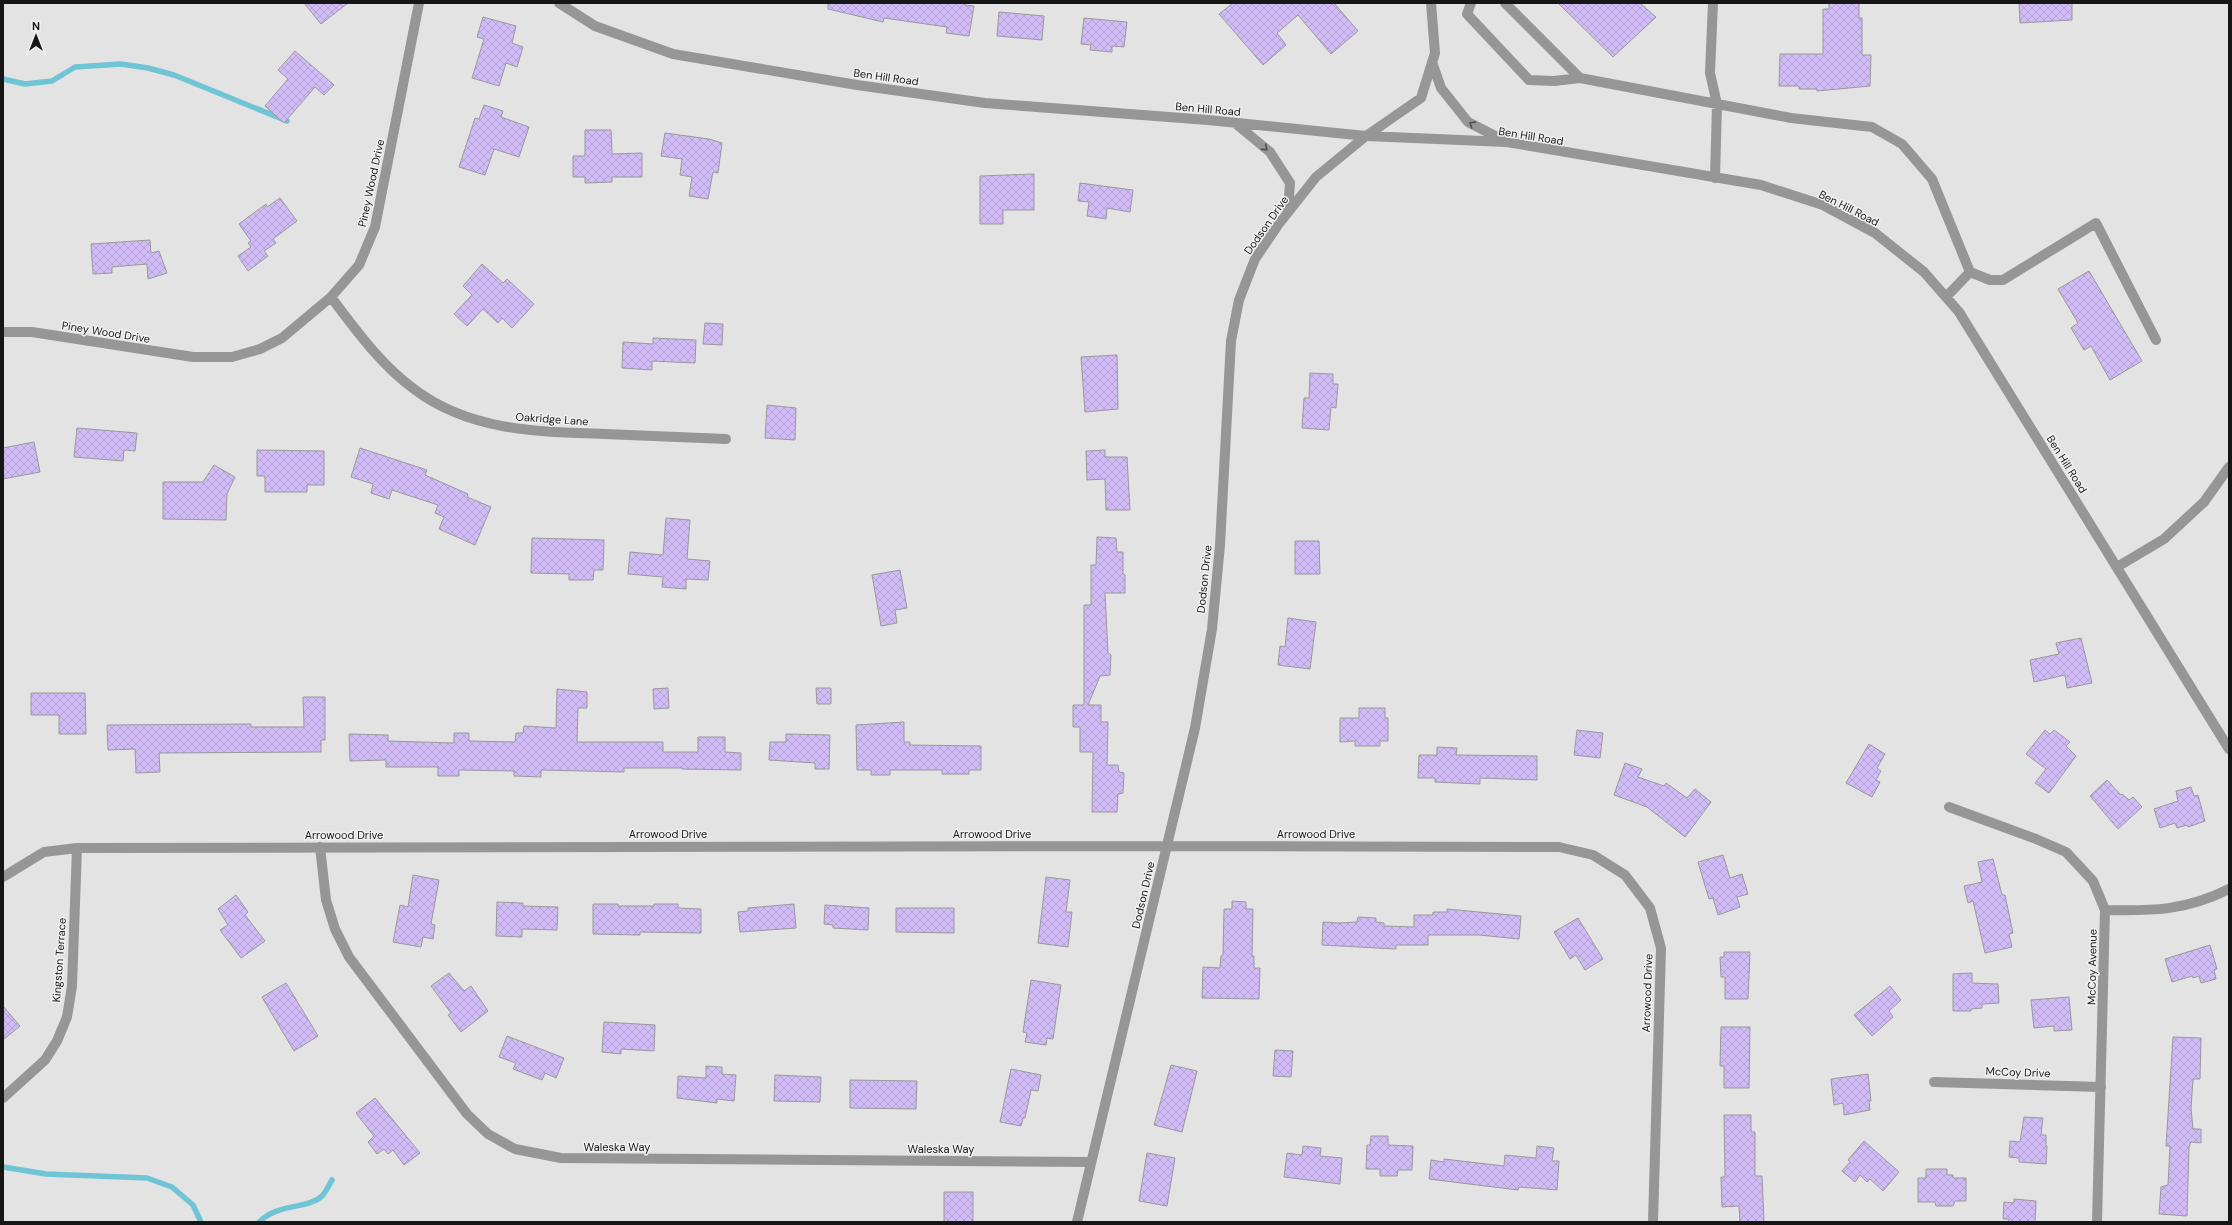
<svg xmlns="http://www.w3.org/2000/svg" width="2232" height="1225" viewBox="0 0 2232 1225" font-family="'DM Sans',sans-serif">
	<defs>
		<pattern id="building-cross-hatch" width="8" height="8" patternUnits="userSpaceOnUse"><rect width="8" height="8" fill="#d1bcf8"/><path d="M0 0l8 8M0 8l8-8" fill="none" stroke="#b3a1d4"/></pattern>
	</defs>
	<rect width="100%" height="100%" fill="#e3e3e4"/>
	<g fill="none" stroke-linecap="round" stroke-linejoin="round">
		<path stroke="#6fc4d5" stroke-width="5.5" d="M 3,79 L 25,84 L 52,81 L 75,67 L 121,64 L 148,68 L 174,75 L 287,121
			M 3,1167 L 46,1174 L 147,1178 L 172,1187 L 193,1205 L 201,1222
			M 259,1222 C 280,1202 307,1210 322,1196 C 326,1192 329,1185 332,1180"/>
	</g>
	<path fill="url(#building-cross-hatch)" stroke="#9a999a" d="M 304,3 L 348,3 L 321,24 Z
		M 828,3 L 966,3 L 965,5 L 974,6 L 969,36 L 946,33 L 947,27 L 884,18 L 883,22 L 828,9 Z
		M 1233,3 L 1334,3 L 1358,31 L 1331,54 L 1298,15 L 1277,33 L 1286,45 L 1263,65 L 1219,14 Z
		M 1558,3 L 1640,3 L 1656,17 L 1613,57 Z
		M 1829,3 L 1859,3 L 1859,18 L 1862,18 L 1862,55 L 1871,55 L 1870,86 L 1817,91 L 1817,89 L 1799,89 L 1799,86 L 1779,86 L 1780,54 L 1823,54 L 1823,9 L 1829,9 Z
		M 2019,3 L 2072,3 L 2072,20 L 2020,23 Z
		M 999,12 L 1044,16 L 1042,40 L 997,36 Z
		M 483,17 L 516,26 L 512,43 L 523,47 L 517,67 L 506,63 L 499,86 L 472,78 L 484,39 L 477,37 Z
		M 1084,18 L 1127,22 L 1124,47 L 1112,46 L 1112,52 L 1090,50 L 1091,45 L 1081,44 Z
		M 295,51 L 334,85 L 324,95 L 315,87 L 284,123 L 265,106 L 288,79 L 278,70 Z
		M 484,105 L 503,111 L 501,117 L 529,127 L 519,157 L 494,149 L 485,175 L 459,167 L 475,118 L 479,119 Z
		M 585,130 L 611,130 L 612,154 L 642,153 L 642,177 L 612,177 L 612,182 L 585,183 L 585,177 L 573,177 L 573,156 L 585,156 Z
		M 665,133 L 709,139 L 722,143 L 718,173 L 713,172 L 708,199 L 689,196 L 692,177 L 680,175 L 682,159 L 661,156 Z
		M 1034,174 L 1034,210 L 1003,210 L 1003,224 L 980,224 L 980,176 Z
		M 1080,183 L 1133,190 L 1130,212 L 1107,208 L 1106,219 L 1087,216 L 1089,202 L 1078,201 Z
		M 280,198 L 297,221 L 273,239 L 276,243 L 264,251 L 268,256 L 248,271 L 238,256 L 251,247 L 248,243 L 251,241 L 239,224 L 266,204 L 267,207 Z
		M 150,240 L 151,253 L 159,251 L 167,273 L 148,279 L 147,264 L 112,267 L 112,273 L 93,274 L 91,244 Z
		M 482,264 L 503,283 L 507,279 L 534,304 L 512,328 L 502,318 L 498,323 L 483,309 L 467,326 L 454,314 L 472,295 L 463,286 Z
		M 2089,271 L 2142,361 L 2110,380 L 2091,346 L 2084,350 L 2071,328 L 2078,323 L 2058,289 Z
		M 705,323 L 723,324 L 722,345 L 703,344 Z
		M 653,338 L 696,340 L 695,363 L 652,361 L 652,370 L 622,368 L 623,342 L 653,344 Z
		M 1117,355 L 1118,409 L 1085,412 L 1081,357 Z
		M 1310,373 L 1333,374 L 1333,384 L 1338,384 L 1336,408 L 1331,407 L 1329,430 L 1302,428 L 1304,398 L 1309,398 Z
		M 767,405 L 796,408 L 795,440 L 765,438 Z
		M 77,428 L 137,433 L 135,451 L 124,450 L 123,461 L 74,457 Z
		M 34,442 L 40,472 L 3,479 L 3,448 Z
		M 360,448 L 427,470 L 425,475 L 468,494 L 467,497 L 491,507 L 475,545 L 439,529 L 444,517 L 435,513 L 438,505 L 392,490 L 389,499 L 371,493 L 373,484 L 351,477 Z
		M 257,450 L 324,451 L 324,485 L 307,485 L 307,492 L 265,492 L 265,476 L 257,476 Z
		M 1105,450 L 1105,457 L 1127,457 L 1130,510 L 1106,510 L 1105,479 L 1087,480 L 1086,451 Z
		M 214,465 L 235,477 L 227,494 L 226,520 L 163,519 L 163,482 L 203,482 Z
		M 666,518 L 690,520 L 687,559 L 710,561 L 708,580 L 686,579 L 686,589 L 662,587 L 663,577 L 628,574 L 630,552 L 663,555 Z
		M 1097,537 L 1116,538 L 1117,552 L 1123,552 L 1123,574 L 1125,575 L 1125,593 L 1105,593 L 1108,653 L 1111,655 L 1110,675 L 1100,676 L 1088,705 L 1101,705 L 1101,722 L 1108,722 L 1107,765 L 1118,765 L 1119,772 L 1124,773 L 1123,793 L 1118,794 L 1117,812 L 1092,812 L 1093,752 L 1080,752 L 1080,727 L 1073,727 L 1073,705 L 1084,705 L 1084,605 L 1091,605 L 1091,565 L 1096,565 Z
		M 532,538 L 604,540 L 603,570 L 594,570 L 593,580 L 569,580 L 569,574 L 531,573 Z
		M 1295,541 L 1319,541 L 1320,574 L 1295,574 Z
		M 900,570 L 907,608 L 895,610 L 897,623 L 881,626 L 872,575 Z
		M 1288,618 L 1316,622 L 1310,669 L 1278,665 L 1280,646 L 1285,647 Z
		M 2081,638 L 2092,683 L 2067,688 L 2065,675 L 2034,682 L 2030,660 L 2059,654 L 2056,643 Z
		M 668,688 L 669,708 L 654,709 L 653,689 Z
		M 816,688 L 831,688 L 831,704 L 817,704 Z
		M 557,689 L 587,692 L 587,708 L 578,708 L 577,742 L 663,742 L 663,752 L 698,752 L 698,737 L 725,737 L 725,752 L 741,753 L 741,770 L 682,769 L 682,768 L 624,768 L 624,772 L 541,770 L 541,777 L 514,776 L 514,771 L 459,770 L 459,776 L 438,776 L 438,767 L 386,767 L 386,760 L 350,761 L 349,734 L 388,735 L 388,741 L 454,743 L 454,733 L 469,733 L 469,741 L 515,742 L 516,733 L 523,733 L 524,726 L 556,728 Z
		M 31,693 L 85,693 L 86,734 L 59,734 L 59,715 L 31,715 Z
		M 303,697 L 325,697 L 325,740 L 321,740 L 321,752 L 159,753 L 160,772 L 136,773 L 135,749 L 108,750 L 107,725 L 251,724 L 251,727 L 304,727 Z
		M 1359,708 L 1385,708 L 1385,718 L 1388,718 L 1388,741 L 1380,741 L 1380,746 L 1355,746 L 1355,741 L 1340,742 L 1340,718 L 1359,718 Z
		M 904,722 L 904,742 L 910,742 L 910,745 L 981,746 L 981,770 L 969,770 L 969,774 L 942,774 L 942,770 L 890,770 L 890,775 L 871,775 L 871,770 L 857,770 L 856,725 Z
		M 1577,730 L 1603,733 L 1600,758 L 1574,755 Z
		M 2045,730 L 2050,734 L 2054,730 L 2070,742 L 2066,746 L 2076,756 L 2049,793 L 2035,783 L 2046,769 L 2026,754 Z
		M 786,734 L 830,735 L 829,769 L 815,769 L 815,763 L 769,760 L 770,742 L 786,742 Z
		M 1869,744 L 1885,754 L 1877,768 L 1881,771 L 1876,780 L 1880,782 L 1872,797 L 1846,783 Z
		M 1437,747 L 1457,748 L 1456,755 L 1537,756 L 1537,780 L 1480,778 L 1480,784 L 1435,782 L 1435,778 L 1418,778 L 1419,755 L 1437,755 Z
		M 1625,763 L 1642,769 L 1638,777 L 1664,786 L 1666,783 L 1687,798 L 1695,789 L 1711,802 L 1685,837 L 1647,807 L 1614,795 Z
		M 2107,780 L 2121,795 L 2122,794 L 2129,800 L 2133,797 L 2142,807 L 2118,829 L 2090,796 Z
		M 2191,787 L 2194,796 L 2198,795 L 2205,821 L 2188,827 L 2187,825 L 2177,828 L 2175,823 L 2160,828 L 2154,809 L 2178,801 L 2176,791 Z
		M 1723,855 L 1730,878 L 1742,874 L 1748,894 L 1737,897 L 1740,907 L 1718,915 L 1713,898 L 1709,899 L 1698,862 Z
		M 1993,859 L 2002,895 L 2005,895 L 2013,933 L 2009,934 L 2012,947 L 1985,953 L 1973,901 L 1968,903 L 1964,886 L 1982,882 L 1978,862 Z
		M 413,875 L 439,880 L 431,924 L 435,925 L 433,939 L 423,937 L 421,947 L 393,942 L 400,905 L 408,907 Z
		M 1046,877 L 1070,880 L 1066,912 L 1072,912 L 1068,947 L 1038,943 Z
		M 236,895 L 248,912 L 245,915 L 265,941 L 241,958 L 220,930 L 228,925 L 218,909 Z
		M 1232,901 L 1246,902 L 1246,909 L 1253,909 L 1252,956 L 1254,956 L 1254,968 L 1260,968 L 1259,999 L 1202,998 L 1203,967 L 1220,968 L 1221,956 L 1223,955 L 1224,909 L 1232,909 Z
		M 497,902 L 523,903 L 523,906 L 558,907 L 557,930 L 522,929 L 522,937 L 496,936 Z
		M 593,904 L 618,904 L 618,906 L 654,906 L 654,904 L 678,904 L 678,908 L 701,909 L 701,933 L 640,932 L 640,935 L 593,934 Z
		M 794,904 L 796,928 L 740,932 L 738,912 L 748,911 L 748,908 Z
		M 825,905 L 869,908 L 868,930 L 833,928 L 833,925 L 824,924 Z
		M 896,908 L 954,908 L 954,933 L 896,932 Z
		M 1447,909 L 1521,916 L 1519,939 L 1479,935 L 1428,935 L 1428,945 L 1396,945 L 1396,949 L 1322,945 L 1323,922 L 1339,923 L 1357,922 L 1358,917 L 1376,918 L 1376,922 L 1384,923 L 1384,926 L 1414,927 L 1414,915 L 1433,915 L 1433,912 L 1447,912 Z
		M 1578,918 L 1603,959 L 1585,970 L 1576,955 L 1570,959 L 1554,932 Z
		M 2210,945 L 2217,969 L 2214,970 L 2216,979 L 2201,983 L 2199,976 L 2193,978 L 2192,976 L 2172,982 L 2165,959 Z
		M 1724,952 L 1750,952 L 1748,999 L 1725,999 L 1725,977 L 1721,977 L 1720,957 L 1724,957 Z
		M 449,973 L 464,991 L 471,986 L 488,1011 L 461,1032 L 448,1015 L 451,1013 L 431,986 Z
		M 1972,973 L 1972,983 L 1998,984 L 1999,1003 L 1982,1004 L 1982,1008 L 1971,1009 L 1971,1011 L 1953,1011 L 1953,974 Z
		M 1031,980 L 1061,985 L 1053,1039 L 1047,1038 L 1046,1045 L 1025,1042 L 1027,1033 L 1023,1032 Z
		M 286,983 L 318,1036 L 294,1051 L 262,997 Z
		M 1890,986 L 1901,1000 L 1889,1011 L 1893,1017 L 1872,1036 L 1854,1015 Z
		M 2069,997 L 2072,1030 L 2054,1031 L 2054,1026 L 2034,1028 L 2031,1000 Z
		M 3,1006 L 20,1026 L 3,1040 Z
		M 604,1022 L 655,1025 L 654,1051 L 621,1049 L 621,1054 L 602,1052 Z
		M 1721,1027 L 1750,1027 L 1749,1088 L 1724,1088 L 1724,1066 L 1720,1066 Z
		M 507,1036 L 564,1058 L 556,1078 L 545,1073 L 542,1080 L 513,1069 L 516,1063 L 499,1057 Z
		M 2173,1037 L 2201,1038 L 2200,1079 L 2193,1079 L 2191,1108 L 2193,1129 L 2201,1129 L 2201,1143 L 2191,1142 L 2189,1147 L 2187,1216 L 2159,1214 L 2161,1187 L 2168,1185 L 2170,1146 L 2166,1146 Z
		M 1275,1050 L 1293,1051 L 1291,1077 L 1273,1076 Z
		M 1171,1065 L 1197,1071 L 1182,1132 L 1154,1125 Z
		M 706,1066 L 722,1067 L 722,1074 L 736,1075 L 734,1101 L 717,1099 L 717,1103 L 677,1098 L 678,1076 L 706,1078 Z
		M 1011,1069 L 1041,1075 L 1038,1091 L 1031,1090 L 1025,1118 L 1023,1118 L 1021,1126 L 1000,1122 Z
		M 1868,1074 L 1871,1101 L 1869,1101 L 1870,1110 L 1844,1115 L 1843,1103 L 1834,1105 L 1831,1079 Z
		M 775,1075 L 821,1077 L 820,1102 L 774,1101 Z
		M 850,1080 L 917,1081 L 916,1109 L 850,1108 Z
		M 375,1098 L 420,1153 L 404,1165 L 393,1150 L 388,1154 L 384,1149 L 377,1154 L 368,1142 L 374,1136 L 356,1113 Z
		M 1724,1115 L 1751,1115 L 1751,1132 L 1755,1132 L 1755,1176 L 1762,1176 L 1764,1222 L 1740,1222 L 1739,1206 L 1722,1207 L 1721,1177 L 1725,1177 Z
		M 2024,1117 L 2043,1118 L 2041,1135 L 2046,1135 L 2046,1146 L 2047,1146 L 2046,1164 L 2019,1162 L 2019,1158 L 2009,1157 L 2010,1141 L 2020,1142 Z
		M 1371,1136 L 1388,1136 L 1388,1145 L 1413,1146 L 1412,1170 L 1398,1170 L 1397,1176 L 1380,1176 L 1380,1169 L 1366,1169 L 1367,1145 L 1370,1145 Z
		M 1864,1141 L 1899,1172 L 1883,1191 L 1870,1179 L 1867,1182 L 1860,1175 L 1855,1182 L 1842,1171 L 1850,1162 L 1848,1160 Z
		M 1303,1146 L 1321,1148 L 1320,1156 L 1342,1158 L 1340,1184 L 1284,1177 L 1287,1153 L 1302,1155 Z
		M 1537,1146 L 1554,1148 L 1552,1161 L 1559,1161 L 1557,1190 L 1519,1187 L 1518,1190 L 1429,1179 L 1431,1160 L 1444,1162 L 1444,1159 L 1504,1166 L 1505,1155 L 1536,1158 Z
		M 1147,1153 L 1175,1158 L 1167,1206 L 1139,1201 Z
		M 1926,1169 L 1947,1169 L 1947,1175 L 1953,1175 L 1953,1178 L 1966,1178 L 1966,1201 L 1955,1201 L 1953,1206 L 1936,1206 L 1935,1202 L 1918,1202 L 1918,1178 L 1926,1178 Z
		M 944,1192 L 973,1192 L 973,1222 L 944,1222 Z
		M 2014,1199 L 2036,1201 L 2035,1222 L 2009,1222 L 2009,1219 L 2003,1219 L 2004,1202 L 2014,1203 Z"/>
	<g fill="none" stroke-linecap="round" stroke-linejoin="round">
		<path stroke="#969696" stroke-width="10" d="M 559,3 L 595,26 L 673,54 L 857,85 L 985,103 L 1208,120 L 1366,136 L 1507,142 L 1761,185 L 1823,205 L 1875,233 L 1924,272 L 1959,312 L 2229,749
			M 1471,3 L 1467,14 L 1529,80 L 1554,81 L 1580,78 L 1791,118 L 1872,127 L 1902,144 L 1932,179 L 1970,272 L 1946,297
			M 1505,3 L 1580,78
			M 1713,3 L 1710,73 L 1717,104 L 1715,178
			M 1432,62 L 1441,88 L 1468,122 L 1503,140
			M 1235,123 L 1270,152 L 1290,183 L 1288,212
			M 1970,272 L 1990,280 L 2003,280 L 2096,223 L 2156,340
			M 331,297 C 356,330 380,364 414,389 C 469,431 538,432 605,434 C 645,436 685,437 726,439
			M 3,332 L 32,332 L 193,357 L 232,357 L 260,349 L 282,338 L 331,297 L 359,265 L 375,227 L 419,3
			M 2117,567 L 2164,539 L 2204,502 L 2229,467
			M 1949,807 L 2036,839 L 2066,852 L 2093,881 L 2105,910 L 2097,1222
			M 320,847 L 326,900 L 335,929 L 349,957 L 467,1114 L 488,1134 L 515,1149 L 561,1158 L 1091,1162
			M 3,877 L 44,852 L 77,848 L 1167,846 L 1559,847 L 1593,855 L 1625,875 L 1650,908 L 1661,948 L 1653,1222
			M 2105,910 C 2153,911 2185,911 2229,889
			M 1934,1082 L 2101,1087
			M 3,1098 L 45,1060 L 57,1041 L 67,1017 L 72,986 L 77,848
			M 1077,1222 L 1195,728 L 1212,629 L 1220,545 L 1231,341 L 1239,300 L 1255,259 L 1278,225 L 1316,177 L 1366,136 L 1421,98 L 1435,53 L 1431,3"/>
	</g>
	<defs><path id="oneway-chevron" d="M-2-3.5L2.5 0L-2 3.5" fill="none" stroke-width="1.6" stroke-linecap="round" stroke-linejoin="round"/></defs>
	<g stroke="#505050">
		<use href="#oneway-chevron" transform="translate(1472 124) rotate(-148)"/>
		<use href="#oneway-chevron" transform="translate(1265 148) rotate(40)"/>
	</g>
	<g text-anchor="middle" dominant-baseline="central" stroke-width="3" stroke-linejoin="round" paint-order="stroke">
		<g font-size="11" fill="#161617" stroke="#f0f1f1">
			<text transform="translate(886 77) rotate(8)">Ben Hill Road</text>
			<text transform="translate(1208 109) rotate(5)">Ben Hill Road</text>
			<text transform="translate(1531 136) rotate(9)">Ben Hill Road</text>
			<text transform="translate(371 183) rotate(-78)">Piney Wood Drive</text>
			<text transform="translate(1849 208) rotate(27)">Ben Hill Road</text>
			<text transform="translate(1266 225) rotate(-55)">Dodson Drive</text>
			<text transform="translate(106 332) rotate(9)">Piney Wood Drive</text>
			<text transform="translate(552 419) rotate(4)">Oakridge Lane</text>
			<text transform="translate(2067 464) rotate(58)">Ben Hill Road</text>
			<text transform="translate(1204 579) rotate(-84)">Dodson Drive</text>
			<text x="668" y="834">Arrowood Drive</text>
			<text x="992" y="834">Arrowood Drive</text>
			<text x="1316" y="834">Arrowood Drive</text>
			<text x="344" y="835">Arrowood Drive</text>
			<text transform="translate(1143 895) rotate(-77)">Dodson Drive</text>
			<text transform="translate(59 960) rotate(-86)">Kingston Terrace</text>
			<text transform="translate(2092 967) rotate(-89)">McCoy Avenue</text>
			<text transform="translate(1647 993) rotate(-88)">Arrowood Drive</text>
			<text transform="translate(2018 1072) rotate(2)">McCoy Drive</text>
			<text x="617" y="1147">Waleska Way</text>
			<text x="941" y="1149">Waleska Way</text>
		</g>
	</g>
	<rect width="2232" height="1225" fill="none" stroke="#161617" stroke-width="8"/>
	<g transform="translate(36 36)" stroke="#f0f1f1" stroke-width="3" paint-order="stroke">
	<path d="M0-3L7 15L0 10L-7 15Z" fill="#161617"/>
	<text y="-6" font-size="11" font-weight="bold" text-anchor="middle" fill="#161617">N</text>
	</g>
</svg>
